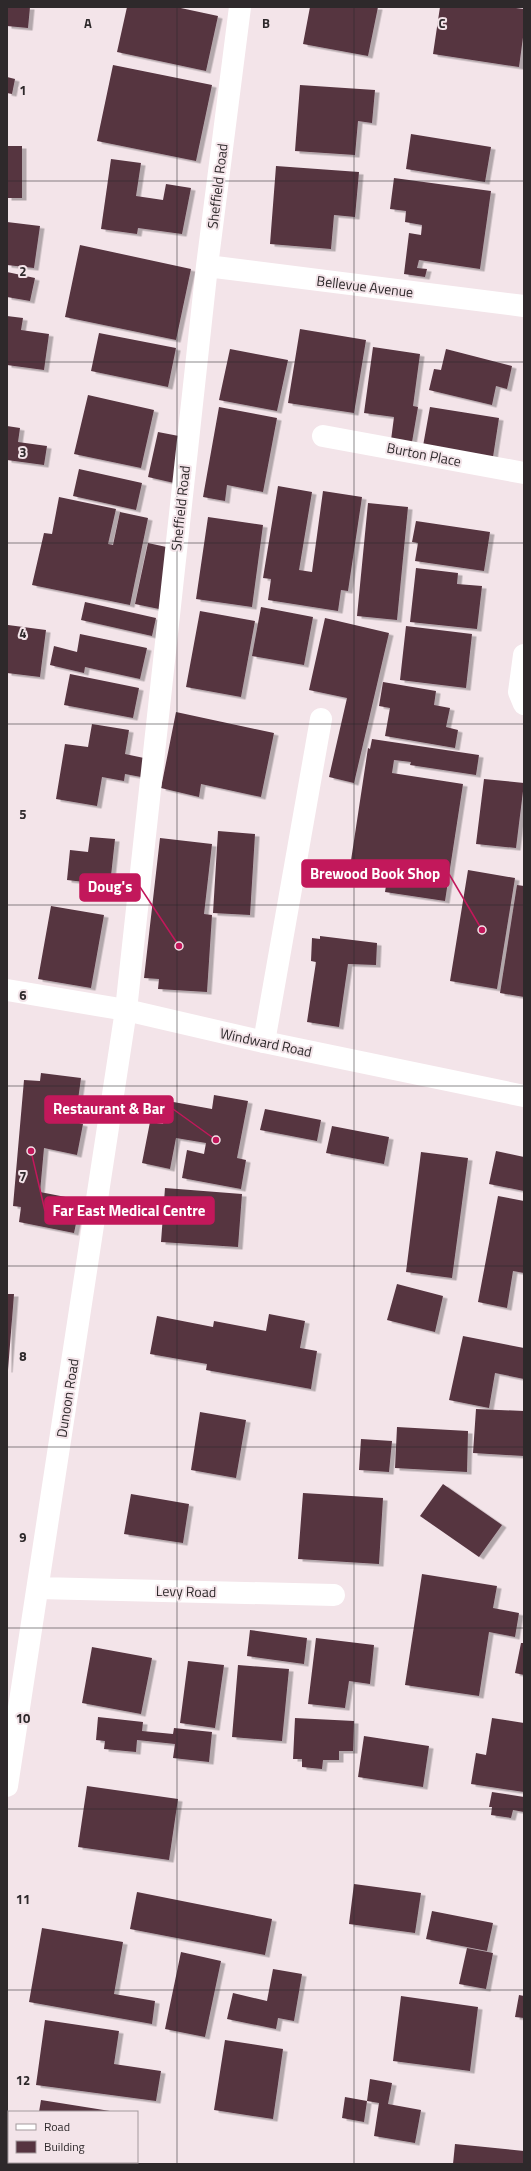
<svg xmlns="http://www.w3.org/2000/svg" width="531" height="2171" viewBox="0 0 531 2171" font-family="'Titillium Web',sans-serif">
	<defs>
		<filter id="shadow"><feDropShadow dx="4.5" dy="2.5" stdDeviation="0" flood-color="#0004"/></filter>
	</defs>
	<rect width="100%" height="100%" fill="#f3e4e9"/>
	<path fill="#563440" filter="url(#shadow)" d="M 7,7 L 30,7 L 28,28 L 7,26 Z
		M 127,7 L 176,7 L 218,16 L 206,71 L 117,52 Z
		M 310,7 L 378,7 L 368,56 L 303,44 Z
		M 440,7 L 508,7 L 524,9 L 524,30 L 519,67 L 433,54 Z
		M 113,65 L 212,85 L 196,161 L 97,141 Z
		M 7,77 L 15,79 L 12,94 L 7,93 Z
		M 300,85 L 375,90 L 372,123 L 358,121 L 355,155 L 295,151 Z
		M 411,134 L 491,147 L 485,182 L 406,169 Z
		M 7,146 L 22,146 L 22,198 L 7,198 Z
		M 111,159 L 141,163 L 136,196 L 163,200 L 166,184 L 191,188 L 182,234 L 138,228 L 137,234 L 101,229 Z
		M 276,166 L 359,172 L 355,217 L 334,215 L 331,249 L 270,244 Z
		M 394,178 L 491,191 L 480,269 L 419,260 L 417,268 L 427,269 L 425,277 L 404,274 L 409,233 L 421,235 L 422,225 L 405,222 L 406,211 L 390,209 Z
		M 7,222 L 40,226 L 34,268 L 7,265 Z
		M 80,245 L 191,269 L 176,340 L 65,317 Z
		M 7,272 L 35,278 L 30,301 L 7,297 Z
		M 7,316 L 23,318 L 21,330 L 49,334 L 44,370 L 7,365 Z
		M 300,329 L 366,340 L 354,413 L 288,403 Z
		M 99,333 L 176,348 L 168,387 L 91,371 Z
		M 373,347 L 420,354 L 413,406 L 418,407 L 412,442 L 391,440 L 394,417 L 364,413 Z
		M 230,349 L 288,360 L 277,411 L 219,400 Z
		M 446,349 L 512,366 L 507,389 L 496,386 L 492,405 L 429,390 L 434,369 L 441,370 Z
		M 88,395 L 154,410 L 141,468 L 74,454 Z
		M 219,407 L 277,418 L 263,492 L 227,485 L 225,501 L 203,497 Z
		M 430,407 L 499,418 L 493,457 L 423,446 Z
		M 7,426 L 20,428 L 18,442 L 47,446 L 44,465 L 7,460 Z
		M 158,432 L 184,437 L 174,483 L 148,477 Z
		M 79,469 L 142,483 L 136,510 L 73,496 Z
		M 278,486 L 312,492 L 299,570 L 312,572 L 323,491 L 362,497 L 348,591 L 341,590 L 338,611 L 268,600 L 271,579 L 263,578 Z
		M 59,497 L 116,509 L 108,544 L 113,545 L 120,512 L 148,518 L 130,605 L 32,585 L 44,533 L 52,534 Z
		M 368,503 L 408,507 L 397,620 L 357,616 Z
		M 208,517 L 263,525 L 252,607 L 196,599 Z
		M 416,521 L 490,532 L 484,571 L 415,561 L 418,543 L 412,542 Z
		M 148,543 L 171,548 L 159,609 L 135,604 Z
		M 416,568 L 458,573 L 457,584 L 482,586 L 477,629 L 410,622 Z
		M 85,602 L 156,618 L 152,636 L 81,620 Z
		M 261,607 L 313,617 L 304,665 L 252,656 Z
		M 200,611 L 255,621 L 241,697 L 186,687 Z
		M 325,618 L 389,633 L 354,783 L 329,777 L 347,698 L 309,690 Z
		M 8,625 L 46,630 L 40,677 L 7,673 Z
		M 406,626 L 472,634 L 466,688 L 400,680 Z
		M 80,634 L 147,648 L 140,679 L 85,667 L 84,673 L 50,665 L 54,646 L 77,652 Z
		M 70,674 L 139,688 L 133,718 L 64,705 Z
		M 383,682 L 436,691 L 434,705 L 450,708 L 446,727 L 458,730 L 455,748 L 385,736 L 390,708 L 379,706 Z
		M 176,712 L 274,733 L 261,797 L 201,784 L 199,797 L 161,788 Z
		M 92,724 L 129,730 L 125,754 L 144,758 L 141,777 L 125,774 L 124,781 L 102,777 L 97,806 L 56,799 L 65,744 L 88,747 Z
		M 372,739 L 479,755 L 476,775 L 410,765 L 411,762 L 394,760 L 392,773 L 463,784 L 445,901 L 385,892 L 388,873 L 350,867 L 368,748 L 370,749 Z
		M 484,779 L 524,783 L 516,848 L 476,844 Z
		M 218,831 L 255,834 L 250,915 L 213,913 Z
		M 90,837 L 115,839 L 110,885 L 67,880 L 70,850 L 88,852 Z
		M 160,838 L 212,844 L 204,914 L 212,915 L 207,992 L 158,989 L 159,979 L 144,978 Z
		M 468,870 L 515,878 L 497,989 L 450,981 Z
		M 517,885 L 524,886 L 524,997 L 500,993 Z
		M 51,906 L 104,915 L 91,988 L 38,979 Z
		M 320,936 L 377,943 L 376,965 L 348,964 L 339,1027 L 307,1022 L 316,962 L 311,961 L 312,938 L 320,939 Z
		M 41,1073 L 81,1078 L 75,1122 L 83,1124 L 77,1155 L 44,1148 L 40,1192 L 81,1200 L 74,1233 L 19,1222 L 21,1207 L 13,1206 L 24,1080 L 40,1081 Z
		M 214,1095 L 248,1101 L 237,1158 L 246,1160 L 241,1189 L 182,1178 L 187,1150 L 204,1154 L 206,1143 L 176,1138 L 170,1169 L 142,1163 L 150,1122 L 163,1124 L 168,1101 L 212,1109 Z
		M 265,1109 L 321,1120 L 317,1141 L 260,1130 Z
		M 332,1126 L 389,1137 L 384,1164 L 326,1153 Z
		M 496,1151 L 524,1157 L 524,1191 L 489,1184 Z
		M 421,1152 L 468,1158 L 452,1278 L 406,1272 Z
		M 165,1188 L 242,1194 L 238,1247 L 161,1242 Z
		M 498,1196 L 524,1201 L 524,1273 L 513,1271 L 507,1308 L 478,1302 Z
		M 397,1284 L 443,1296 L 435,1332 L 387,1320 Z
		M 7,1294 L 14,1294 L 8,1370 L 7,1370 Z
		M 269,1314 L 305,1321 L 300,1348 L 317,1351 L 311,1389 L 206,1370 L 207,1364 L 150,1354 L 157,1316 L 213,1327 L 214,1321 L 266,1331 Z
		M 463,1336 L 524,1348 L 524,1379 L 495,1373 L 489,1408 L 449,1400 Z
		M 476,1409 L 524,1411 L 524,1456 L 473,1453 Z
		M 200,1412 L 246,1420 L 236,1478 L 191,1470 Z
		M 397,1427 L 468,1431 L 467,1472 L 395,1468 Z
		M 361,1439 L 392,1441 L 389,1472 L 359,1470 Z
		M 443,1484 L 502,1525 L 479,1557 L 420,1516 Z
		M 303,1493 L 383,1498 L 379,1564 L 298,1559 Z
		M 131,1494 L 189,1504 L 183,1543 L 124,1534 Z
		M 422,1574 L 497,1586 L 493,1608 L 519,1613 L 515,1637 L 489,1632 L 479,1696 L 405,1685 Z
		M 250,1630 L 307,1638 L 304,1664 L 247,1656 Z
		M 316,1638 L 374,1645 L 370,1684 L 349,1681 L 345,1708 L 308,1704 Z
		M 521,1643 L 524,1643 L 524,1675 L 515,1673 Z
		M 92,1647 L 152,1658 L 141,1714 L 82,1703 Z
		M 188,1661 L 224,1665 L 215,1728 L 180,1723 Z
		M 238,1665 L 289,1669 L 282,1741 L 232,1737 Z
		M 98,1717 L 143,1722 L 142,1731 L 173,1734 L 174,1728 L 212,1732 L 209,1762 L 173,1758 L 175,1744 L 137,1740 L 136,1752 L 104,1749 L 105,1741 L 96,1740 Z
		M 295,1718 L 354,1721 L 353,1751 L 339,1751 L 339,1760 L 323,1760 L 322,1769 L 302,1767 L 302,1759 L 293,1759 Z
		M 492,1718 L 524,1723 L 524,1792 L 471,1784 L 476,1753 L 486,1755 Z
		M 364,1736 L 429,1746 L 423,1787 L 358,1777 Z
		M 87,1786 L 178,1799 L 169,1860 L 78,1847 Z
		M 492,1792 L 524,1797 L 524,1812 L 513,1810 L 511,1818 L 491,1815 L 492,1807 L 489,1807 Z
		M 354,1884 L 421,1893 L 415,1933 L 349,1924 Z
		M 137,1892 L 272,1919 L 265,1955 L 130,1929 Z
		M 432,1911 L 493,1923 L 487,1951 L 426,1939 Z
		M 42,1928 L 123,1942 L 114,1994 L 155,2001 L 152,2024 L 29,2002 Z
		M 467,1948 L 493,1953 L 486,1989 L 459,1984 Z
		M 181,1952 L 221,1961 L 205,2037 L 165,2029 Z
		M 273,1969 L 302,1974 L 294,2021 L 278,2018 L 276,2029 L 227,2019 L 233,1993 L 267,2001 Z
		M 519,1995 L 524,1996 L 524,2018 L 515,2017 Z
		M 401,1996 L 478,2007 L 470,2071 L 393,2061 Z
		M 45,2020 L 119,2031 L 114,2064 L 161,2071 L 156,2101 L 36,2085 Z
		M 225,2040 L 283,2049 L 273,2119 L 214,2110 Z
		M 370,2079 L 392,2083 L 388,2104 L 421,2110 L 415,2143 L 374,2136 L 379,2103 L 367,2101 Z
		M 345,2097 L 367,2101 L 364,2122 L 342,2118 Z
		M 41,2100 L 110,2111 L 110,2112 L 39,2112 Z
		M 455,2144 L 524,2151 L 524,2164 L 453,2164 Z"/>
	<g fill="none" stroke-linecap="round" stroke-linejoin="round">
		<path stroke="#fff" stroke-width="22" d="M 207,266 L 524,306
			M 323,436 L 524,473
			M 524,655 L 519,692 L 524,704
			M 264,1042 L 321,719
			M 38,1588 L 334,1595
			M 7,1786 L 126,1010 L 207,266 L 240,7"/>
		<path stroke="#fff" stroke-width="22" d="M 7,990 L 126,1010 L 264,1042 L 524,1096"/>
	</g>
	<path fill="none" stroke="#2e292b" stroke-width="1" stroke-opacity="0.55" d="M 177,7 L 177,2164M 354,7 L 354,2164M 7,181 L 524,181M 7,362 L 524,362M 7,543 L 524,543M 7,724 L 524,724M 7,905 L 524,905M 7,1086 L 524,1086M 7,1266 L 524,1266M 7,1447 L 524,1447M 7,1628 L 524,1628M 7,1809 L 524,1809M 7,1990 L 524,1990"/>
	<g text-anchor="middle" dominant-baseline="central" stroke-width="4" stroke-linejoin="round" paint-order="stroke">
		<g font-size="14" fill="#2e292b" stroke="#f3e4e9">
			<text transform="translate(217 186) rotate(-83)">Sheffield Road</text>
			<text transform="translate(365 286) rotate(7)">Bellevue Avenue</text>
			<text transform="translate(424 454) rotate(11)">Burton Place</text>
			<text transform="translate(180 508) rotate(-84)">Sheffield Road</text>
			<text transform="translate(266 1042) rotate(12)">Windward Road</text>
			<text transform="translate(67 1398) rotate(-81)">Dunoon Road</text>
			<text transform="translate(186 1591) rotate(1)">Levy Road</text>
		</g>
	</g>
	<g font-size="13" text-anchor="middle" font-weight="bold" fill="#2e292b" stroke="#f3e4e9" stroke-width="4" stroke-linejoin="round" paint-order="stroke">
		<text x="88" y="28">A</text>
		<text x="266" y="28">B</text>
		<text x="442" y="28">C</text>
		<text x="23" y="95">1</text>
		<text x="23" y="276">2</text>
		<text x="23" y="457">3</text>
		<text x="23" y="638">4</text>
		<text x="23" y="819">5</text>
		<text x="23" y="1000">6</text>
		<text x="23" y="1181">7</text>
		<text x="23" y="1361">8</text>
		<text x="23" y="1542">9</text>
		<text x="23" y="1723">10</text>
		<text x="23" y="1904">11</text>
		<text x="23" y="2085">12</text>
	</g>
	<path fill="none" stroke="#c2185b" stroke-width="1.5" d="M482 930L449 874M179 946L140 887M216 1140L173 1109M31 1151L45 1211"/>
	<g fill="#c2185b" stroke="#f3e4e9" stroke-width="1.5">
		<circle cx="482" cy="930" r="4"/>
		<circle cx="179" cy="946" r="4"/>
		<circle cx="216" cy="1140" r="4"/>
		<circle cx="31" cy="1151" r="4"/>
	</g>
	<g fill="#c2185b" stroke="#c2185b" stroke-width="1.5">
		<rect x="302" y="860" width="147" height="27" rx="4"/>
		<rect x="80" y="874" width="60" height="27" rx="4"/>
		<rect x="45" y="1096" width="128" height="27" rx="4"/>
		<rect x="45" y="1197" width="169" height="27" rx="4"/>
	</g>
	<g font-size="15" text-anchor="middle" font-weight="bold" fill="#fff">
		<text x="375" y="879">Brewood Book Shop</text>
		<text x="110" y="892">Doug's</text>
		<text x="109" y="1114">Restaurant &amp; Bar</text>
		<text x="129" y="1216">Far East Medical Centre</text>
	</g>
	<rect width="531" height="2171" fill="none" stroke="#2e292b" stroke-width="16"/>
	<rect x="8" y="2111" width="130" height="52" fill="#f3e4e9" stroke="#a4999d"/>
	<rect x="16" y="2124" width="20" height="6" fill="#ffffff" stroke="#a4999d"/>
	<text x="44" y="2131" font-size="12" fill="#2e292b">Road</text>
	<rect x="16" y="2141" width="20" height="12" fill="#563440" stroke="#a4999d"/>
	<text x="44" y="2151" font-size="12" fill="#2e292b">Building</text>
</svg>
